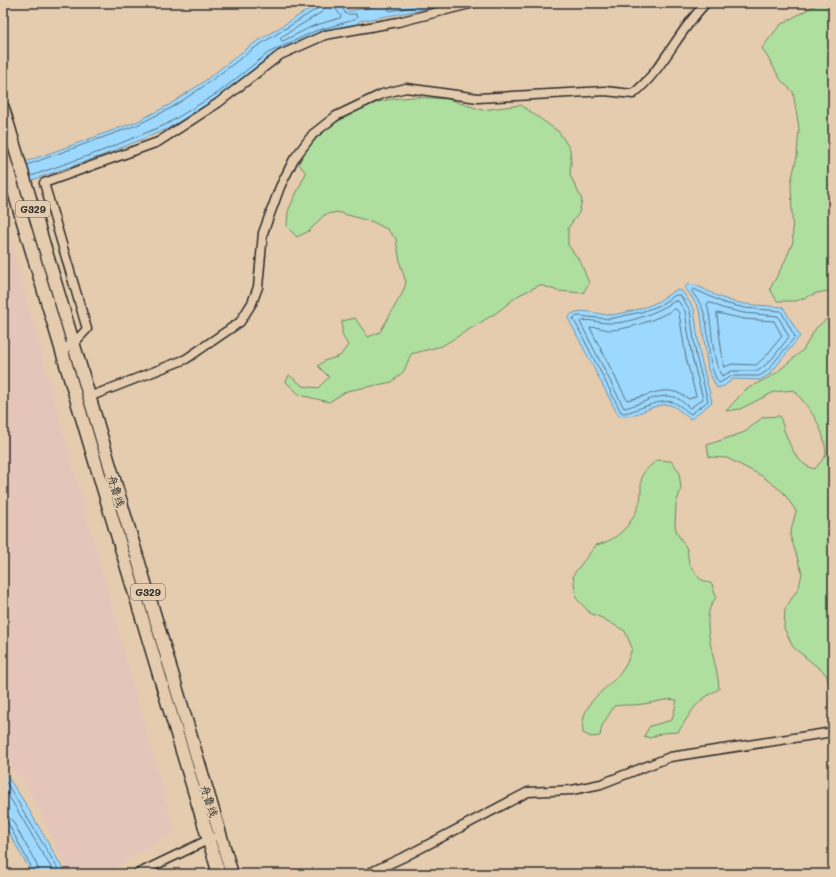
<svg xmlns="http://www.w3.org/2000/svg" width="836" height="877" viewBox="0 0 836 877" font-family="Mali,'LXGW WenKai TC',sans-serif">
	<rect width="100%" height="100%" fill="#e6ccae"/>
	<filter id="ink" filterUnits="userSpaceOnUse"><feTurbulence type="fractalNoise" baseFrequency=".025" numOctaves="2"/><feDisplacementMap in="SourceGraphic" scale="8" xChannelSelector="R" yChannelSelector="G"/><feConvolveMatrix kernelMatrix="1 2 1 2 8 2 1 2 1" color-interpolation-filters="sRGB"/></filter>
	<g filter="url(#ink)">
		<path fill="#e5c5ba" d="M 3,215 L 175,833 L 104,874 L 70,874 L 26,785 L 3,759 Z"/>
		<path fill="#afdf9f" stroke="#6d8565" d="M 819,3 L 833,3 L 833,290 L 817,293 L 796,301 L 777,301 L 770,289 L 785,261 L 793,242 L 791,182 L 797,156 L 799,128 L 793,92 L 781,80 L 762,48 L 780,25 Z
			M 414,97 L 448,99 L 482,110 L 521,105 L 559,132 L 570,149 L 571,163 L 570,175 L 582,200 L 579,213 L 568,228 L 568,245 L 580,261 L 589,283 L 583,293 L 558,291 L 540,285 L 519,295 L 496,313 L 442,346 L 411,354 L 404,371 L 392,382 L 347,391 L 329,402 L 300,395 L 286,382 L 289,375 L 303,386 L 318,388 L 329,377 L 318,366 L 324,361 L 340,356 L 348,345 L 342,335 L 342,321 L 355,318 L 368,337 L 380,332 L 403,292 L 406,282 L 401,267 L 396,239 L 387,229 L 373,222 L 337,212 L 324,215 L 309,231 L 297,237 L 287,227 L 288,211 L 306,173 L 299,164 C 308,136 355,107 383,101 C 393,98 404,98 414,97 Z
			M 833,314 L 833,703 L 829,704 L 831,690 L 826,674 L 793,647 L 784,628 L 785,609 L 799,587 L 802,573 L 790,535 L 796,511 L 783,492 L 762,476 L 727,458 L 709,457 L 707,445 L 745,432 L 763,417 L 780,416 C 785,434 794,465 815,469 L 826,455 C 824,426 812,412 794,390 L 774,392 L 740,409 L 726,411 L 745,390 L 775,374 L 803,350 L 816,328 Z
			M 657,460 L 671,461 L 679,471 L 681,489 L 676,504 L 675,526 L 677,533 L 687,549 L 689,564 L 700,579 L 712,584 L 716,597 C 714,601 710,606 709,611 C 704,635 718,665 719,689 C 694,702 693,710 678,732 L 662,733 L 650,738 L 644,736 L 650,726 L 672,720 L 677,700 C 666,698 654,703 643,704 C 633,706 624,704 614,706 L 602,726 L 600,736 L 591,737 L 583,733 C 579,699 609,691 624,668 C 628,662 630,654 632,648 L 625,631 L 602,618 L 590,613 L 576,598 L 573,575 L 596,545 C 618,541 634,522 640,501 C 642,493 640,484 642,476 C 644,470 653,464 657,460 Z"/>
		<path fill="#9dd9fe" stroke="#6f93aa" d="M 319,3 L 342,3 L 349,11 L 396,3 L 458,3 L 360,21 L 356,24 L 316,34 L 270,57 L 221,96 L 167,129 L 101,156 L 3,190 L 3,170 L 136,122 L 169,105 L 202,83 L 250,46 Z
			M 688,284 C 701,285 712,295 725,299 C 744,306 763,305 783,307 L 800,336 L 770,374 L 760,380 L 733,379 L 724,386 L 717,388 L 708,370 L 701,316 L 698,307 L 685,287 Z
			M 676,290 L 682,291 L 694,309 L 700,355 L 712,402 L 691,419 C 685,416 679,409 673,406 C 657,399 635,421 618,415 L 568,318 C 576,305 598,315 609,315 C 622,314 646,308 657,302 C 664,298 669,294 676,290 Z
			M 3,770 L 25,803 L 66,874 L 32,874 L 3,822 Z"/>
		<g fill="none" stroke-linecap="round" stroke-linejoin="round">
			<path stroke="#59717f" stroke-width="1" d="M 326,3 L 322,12 L 281,37 L 281,40 L 283,41 L 313,26 L 340,18 L 341,16 L 335,8 L 334,3
				M 391,3 L 388,9 L 390,11 L 436,3
				M 27,165 L 137,125 L 171,108 L 204,86 L 253,49 L 318,8 L 321,3
				M 31,176 L 99,152 L 165,125 L 218,93 L 268,53 L 315,31 L 354,20 L 357,18 L 356,14 L 346,14 L 339,3
				M 694,289 L 724,303 L 745,308 L 781,311 L 795,337 L 767,371 L 759,376 L 732,376 L 719,383 C 705,363 711,336 704,313 C 702,305 697,299 692,292 Z
				M 676,295 L 680,295 L 690,310 L 696,356 L 708,401 L 691,414 C 686,411 681,406 675,403 C 663,397 638,410 625,413 L 621,412 L 573,318 L 578,316 L 609,319 L 641,312 L 658,306 Z
				M 675,301 L 678,301 L 685,311 L 692,357 L 703,399 L 690,408 C 686,405 682,401 677,398 C 660,391 641,405 624,408 L 580,322 C 588,318 599,323 608,323 C 627,325 660,311 675,301 Z
				M 709,302 L 722,308 L 744,313 L 778,316 L 789,337 L 771,360 L 758,371 L 732,371 L 722,376 C 711,361 713,324 707,305 Z
				M 674,309 L 676,309 L 679,313 L 686,358 L 696,396 L 689,399 C 664,382 653,396 627,400 L 590,328 C 596,326 602,329 609,330 C 627,330 659,319 674,309 Z
				M 717,313 L 744,319 L 774,321 L 782,336 L 766,356 L 756,365 L 732,364 L 724,367 Z
				M 3,777 L 61,874
				M 3,786 L 55,874
				M 3,815 L 8,816 L 12,820 L 36,863 L 40,874
				M 3,820 L 8,823 L 35,874"/>
			<defs>
				<path id="minor" d="M 62,350 L 73,344 L 87,329 L 44,183 L 158,142 L 218,103 L 280,55 L 325,35 L 398,22 L 474,3
					M 89,397 L 186,359 L 240,322 L 252,303 L 258,287 L 263,233 L 280,187 L 294,159 L 313,134 L 336,116 L 382,94 L 406,88 L 478,98 L 605,91 L 633,94 C 662,71 679,30 706,3
					M 137,874 L 212,838
					M 367,874 L 406,856 L 528,792 L 572,790 L 601,784 L 670,757 L 833,732"/>
				<path id="highway" d="M 3,108 L 232,874
					M 3,155 L 219,874"/>
			</defs>
			<use href="#minor" stroke="#2b2b2b" stroke-width="11"/>
			<use href="#highway" stroke="#2b2b2b" stroke-width="15"/>
			<use href="#minor" stroke="#e6ccae" stroke-width="8"/>
			<use href="#highway" stroke="#e6ccae" stroke-width="12"/>
		</g>
	</g>
	<g text-anchor="middle" dominant-baseline="central" stroke-width="4" stroke-linejoin="round" paint-order="stroke">
		<g fill="#e6ccae" stroke="#635b52" stroke-width="1">
			<rect x="16" y="201" width="34" height="16" rx="3"/>
			<rect x="131" y="584" width="34" height="16" rx="3"/>
		</g>
		<g font-size="10" font-weight="bold" fill="#2b2b2b">
			<text x="33" y="209">G329</text>
			<text x="148" y="592">G329</text>
		</g>
		<g font-size="11" fill="#2b2b2b" stroke="#e6ccae">
			<text transform="translate(117 491) rotate(73)">舟鲁线</text>
			<text transform="translate(210 801) rotate(73)">舟鲁线</text>
		</g>
	</g>
	<rect width="836" height="877" fill="none" stroke="#e6ccae" stroke-width="16"/>
	<rect x="8" y="8" width="820" height="861" fill="none" stroke="#2b2b2b" stroke-width="1.5" filter="url(#ink)"/>
</svg>
